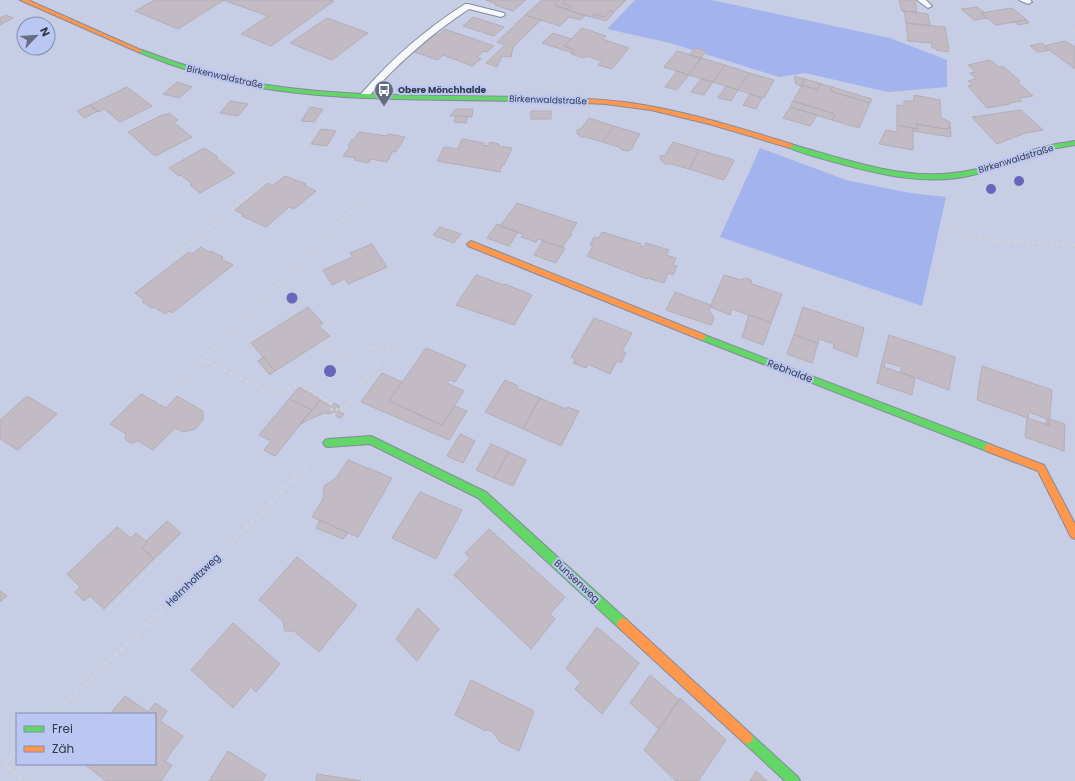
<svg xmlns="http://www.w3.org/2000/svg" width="1075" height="781" viewBox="0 0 1075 781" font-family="Poppins,sans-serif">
	<rect width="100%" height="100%" fill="#c6cde5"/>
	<path fill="#a2b3ee" d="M 635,0 L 711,0 L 890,38 L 947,60 L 947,87 L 888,92 L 805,73 L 779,77 L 670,43 L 607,29 Z
		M 760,148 L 846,180 L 910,193 L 946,197 L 922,306 L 720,237 Z"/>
	<path fill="#c2bbc4" stroke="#b3adb6" d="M 155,0 L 224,0 L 178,29 L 135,11 Z
		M 223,0 L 330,0 L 334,1 L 271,46 L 241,34 L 268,16 Z
		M 486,0 L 526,0 L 513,11 L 495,5 L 496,4 Z
		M 542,0 L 559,0 L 554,5 L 585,16 L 580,20 L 569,17 L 560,26 L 525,15 Z
		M 559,0 L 565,0 L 562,3 L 571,6 L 568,9 L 554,5 Z
		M 565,0 L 626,0 L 614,12 L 610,11 L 604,17 L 594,14 L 591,17 L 567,10 L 571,6 L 562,3 Z
		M 899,0 L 915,0 L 917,12 L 902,11 Z
		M 977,7 L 984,12 L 981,13 L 987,18 L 974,20 L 961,9 Z
		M 1012,8 L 1027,20 L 996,25 L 981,13 Z
		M 610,11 L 614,12 L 606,21 L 592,17 L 594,14 L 604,17 Z
		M 904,11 L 928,14 L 930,26 L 906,23 Z
		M 6,15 L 13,18 L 0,25 L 0,18 Z
		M 525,15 L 541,20 L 513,47 L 511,57 L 502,56 L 497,67 L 486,63 L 505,45 L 497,42 Z
		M 473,17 L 504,27 L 494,36 L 463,26 Z
		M 327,18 L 368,33 L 332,60 L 290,43 Z
		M 1027,20 L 1029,23 L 1018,25 L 1015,22 Z
		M 906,23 L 945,27 L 949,50 L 948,52 L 936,50 L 936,48 L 932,48 L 932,43 L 908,41 Z
		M 582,28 L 606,36 L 602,39 L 629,48 L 612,69 L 598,65 L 602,61 L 586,56 L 584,58 L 571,54 L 575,50 L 564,46 Z
		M 445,29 L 494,46 L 487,52 L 484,51 L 477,57 L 481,59 L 472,66 L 443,55 L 438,60 L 414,52 L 436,34 L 438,35 Z
		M 553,33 L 571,39 L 564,46 L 575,50 L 573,53 L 542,43 Z
		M 1065,41 L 1075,47 L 1075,69 L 1044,46 Z
		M 1042,43 L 1049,50 L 1038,52 L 1030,46 Z
		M 695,48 L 706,51 L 701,58 L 690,55 Z
		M 677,51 L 701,58 L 689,75 L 664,67 Z
		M 701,58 L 725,65 L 713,82 L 689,75 Z
		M 990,60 L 999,67 L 1004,67 L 1020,81 L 1017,82 L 1033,96 L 1019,98 L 1022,101 L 1009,103 L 1010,104 L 987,108 L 968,86 L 972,85 L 968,81 L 976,79 L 970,73 L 975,72 L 968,65 Z
		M 725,65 L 749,73 L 738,90 L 713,82 Z
		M 677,71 L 689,75 L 677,90 L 665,87 Z
		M 749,73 L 774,80 L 764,98 L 738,90 Z
		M 794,76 L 805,79 L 801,86 L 796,84 Z
		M 701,79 L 713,82 L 704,95 L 691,92 Z
		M 805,79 L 822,84 L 820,84 L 817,90 L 802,85 Z
		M 177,82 L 192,87 L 179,98 L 163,94 Z
		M 820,84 L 832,87 L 830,91 L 870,103 L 859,128 L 832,120 L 835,114 L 793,101 L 802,85 L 817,90 Z
		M 726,86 L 738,90 L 731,101 L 718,98 Z
		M 127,87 L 152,106 L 120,122 L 104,109 L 99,112 L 90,105 Z
		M 832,87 L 872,99 L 870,103 L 830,91 Z
		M 750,94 L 762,98 L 756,109 L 743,105 Z
		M 914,95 L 940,100 L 941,118 L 950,122 L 950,128 L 945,129 L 916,124 L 917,129 L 897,125 L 897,105 L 904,106 L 904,101 L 914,101 Z
		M 230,101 L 248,104 L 238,116 L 220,113 Z
		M 793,101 L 835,114 L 832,120 L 790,107 Z
		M 90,105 L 98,111 L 84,118 L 77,111 Z
		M 310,107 L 323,109 L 314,122 L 301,121 Z
		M 790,107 L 817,115 L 810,126 L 783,118 Z
		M 456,109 L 473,109 L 472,117 L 450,116 Z
		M 1021,110 L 1043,130 L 1025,133 L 997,144 L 972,117 Z
		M 531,111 L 551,111 L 551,119 L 531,119 Z
		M 169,113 L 178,120 L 173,122 L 192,137 L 155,156 L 128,132 L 164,114 L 165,115 Z
		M 456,116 L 468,116 L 466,123 L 454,122 Z
		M 589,118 L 614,126 L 603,142 L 586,137 L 581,137 L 577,134 L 577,130 L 581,129 Z
		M 916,124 L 945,129 L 950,126 L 951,137 L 913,131 L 913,128 L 917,129 Z
		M 897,125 L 913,128 L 913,150 L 879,144 L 886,130 L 897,132 Z
		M 614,126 L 640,134 L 633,145 L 633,148 L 628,151 L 623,150 L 619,147 L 603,142 Z
		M 321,129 L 336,131 L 327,146 L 311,144 Z
		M 359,132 L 387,136 L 388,134 L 405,137 L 396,152 L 393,151 L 387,162 L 371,159 L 368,163 L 354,160 L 356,158 L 343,156 L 350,147 L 348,146 L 352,139 L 354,140 Z
		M 462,139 L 484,143 L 483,145 L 488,146 L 490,142 L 499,144 L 498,146 L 512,148 L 504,165 L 502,165 L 500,171 L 501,172 L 437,161 L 444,147 L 458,149 Z
		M 673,142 L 699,150 L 689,169 L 671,164 L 665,164 L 661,160 L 660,156 L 665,155 Z
		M 204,148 L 218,157 L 216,158 L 235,173 L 200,193 L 190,185 L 192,184 L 181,175 L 179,176 L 169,168 Z
		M 699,150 L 734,160 L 724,180 L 689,169 Z
		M 285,176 L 306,184 L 304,185 L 316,191 L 294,209 L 289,207 L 266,227 L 242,216 L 244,215 L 235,210 L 268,183 L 272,186 Z
		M 517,203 L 577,223 L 570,234 L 572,234 L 562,247 L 538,239 L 536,242 L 521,237 L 523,234 L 500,226 Z
		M 497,224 L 518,232 L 509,246 L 487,238 Z
		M 440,227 L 461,234 L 454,243 L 433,235 Z
		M 602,232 L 641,244 L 640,246 L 643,247 L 646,243 L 669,250 L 666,255 L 676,258 L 673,265 L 677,266 L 673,275 L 668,273 L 664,283 L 648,278 L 647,279 L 587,256 L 593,246 L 590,245 L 594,237 L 599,238 Z
		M 543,241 L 565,248 L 556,263 L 534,255 Z
		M 372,244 L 387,267 L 348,284 L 345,279 L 332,285 L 323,270 L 353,257 L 350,253 Z
		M 201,247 L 209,252 L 211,251 L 223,257 L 221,259 L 233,265 L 172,313 L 169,311 L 165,314 L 154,307 L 152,308 L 142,302 L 144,300 L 135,293 L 189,252 L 192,254 Z
		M 476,275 L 504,285 L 505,284 L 532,295 L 514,325 L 456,305 Z
		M 724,275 L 741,280 L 745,278 L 751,280 L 752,284 L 782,294 L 771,323 L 732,309 L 730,315 L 710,307 Z
		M 675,292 L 711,305 L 709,310 L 714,318 L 711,325 L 666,310 Z
		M 308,307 L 323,323 L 319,326 L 330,336 L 275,371 L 251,343 Z
		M 803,307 L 864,328 L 857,357 L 833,348 L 834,344 L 819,339 L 818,343 L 794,335 Z
		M 749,315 L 771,323 L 763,345 L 742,337 Z
		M 594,318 L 632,333 L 622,351 L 626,353 L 621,363 L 617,361 L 610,374 L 588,364 L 586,368 L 573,363 L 575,359 L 571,357 Z
		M 794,335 L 818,343 L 812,363 L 787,354 Z
		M 889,335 L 955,357 L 949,390 L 900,372 L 902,367 L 885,362 L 884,367 L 881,366 Z
		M 426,348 L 466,365 L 455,382 L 450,380 L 447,383 L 464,391 L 442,425 L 389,401 Z
		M 263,357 L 275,371 L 270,375 L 258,361 Z
		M 881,366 L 915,378 L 912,395 L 877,383 Z
		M 982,366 L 1052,390 L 1049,425 L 1046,425 L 1047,419 L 1029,412 L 1028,418 L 977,400 Z
		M 382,373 L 402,382 L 389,401 L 442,425 L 455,406 L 467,411 L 449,440 L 361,402 Z
		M 505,380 L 518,386 L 516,388 L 540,398 L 523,429 L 485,412 Z
		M 299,387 L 321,399 L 312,410 L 289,399 Z
		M 141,394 L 166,408 L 177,396 L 203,411 L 203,420 L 195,429 L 183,432 L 175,428 L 153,450 L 138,441 L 130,443 L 125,439 L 126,434 L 110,424 Z
		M 27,396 L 57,414 L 18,450 L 0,439 L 0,420 Z
		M 540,398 L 566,409 L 567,407 L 579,411 L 561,446 L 523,429 Z
		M 289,399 L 312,410 L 275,456 L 264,450 L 271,441 L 259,435 Z
		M 320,400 L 332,407 L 334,403 L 339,406 L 339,411 L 344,414 L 341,418 L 331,414 L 324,413 L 310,419 L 299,425 Z
		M 1027,418 L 1049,425 L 1049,419 L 1065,424 L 1064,451 L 1025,437 Z
		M 460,434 L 475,441 L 463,463 L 447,456 Z
		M 491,444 L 509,452 L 494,478 L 476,470 Z
		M 509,452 L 526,460 L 513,486 L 494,478 Z
		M 348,460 L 392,478 L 358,537 L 312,517 L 323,499 L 324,486 L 336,478 Z
		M 420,492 L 462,510 L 436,559 L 392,538 Z
		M 320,520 L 348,533 L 343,539 L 316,528 Z
		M 167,521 L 181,533 L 154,559 L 142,548 L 147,543 L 146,541 Z
		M 117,527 L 131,538 L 136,533 L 146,541 L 147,543 L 142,548 L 154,559 L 104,609 L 90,596 L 84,601 L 75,592 L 80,587 L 67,574 Z
		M 489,529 L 565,597 L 550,614 L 555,619 L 531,649 L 454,575 L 470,558 L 465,553 Z
		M 297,557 L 357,605 L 319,652 L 294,631 L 285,631 L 283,621 L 259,600 Z
		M 0,591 L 7,596 L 0,602 Z
		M 418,608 L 439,629 L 417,661 L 396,639 Z
		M 233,623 L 280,664 L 256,692 L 251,687 L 233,708 L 191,670 Z
		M 597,627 L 639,663 L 602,714 L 575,689 L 581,682 L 566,668 Z
		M 650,675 L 679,700 L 659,729 L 630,703 Z
		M 471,680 L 534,711 L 519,751 L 500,742 L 493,732 L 487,729 L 486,731 L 455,715 Z
		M 125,696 L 148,712 L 155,703 L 167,711 L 160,721 L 183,736 L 165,761 L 172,765 L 161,781 L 106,781 L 84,764 L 155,764 L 155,714 L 110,714 Z
		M 680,698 L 726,740 L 698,781 L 676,781 L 644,750 Z
		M 228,751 L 266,775 L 262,781 L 209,781 Z
		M 756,771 L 767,781 L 750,781 Z
		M 317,774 L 361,781 L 316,781 Z"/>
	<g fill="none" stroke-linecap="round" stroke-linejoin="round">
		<defs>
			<path id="lane" d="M 917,0 L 926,0 L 932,6 L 928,8 Z
				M 1019,0 L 1030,0 L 1032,2 L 1028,4 Z
				M 465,4 L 468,4 L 504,13 L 505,15 L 501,17 L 469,9 C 431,34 398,63 368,97 L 362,97 L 360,95 L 362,93 C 392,58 426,29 465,4 Z"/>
			<path id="fast" d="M 138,50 L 142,50 C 183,66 224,78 267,85 C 353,98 441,95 528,97 L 531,99 L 528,101 C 441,99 352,102 267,89 C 222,82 179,69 138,52 Z
				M 1075,141 L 1075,145 C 1065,147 1055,148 1045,150 C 1021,157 998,169 973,175 C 928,186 881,175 838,163 C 827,160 794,152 787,146 L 790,144 C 850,160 909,184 972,170 C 995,166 1017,155 1039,148 C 1051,144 1063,143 1075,141 Z
				M 702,334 L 992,445 L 994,448 L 992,451 L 989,452 L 699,339 L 698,337 Z
				M 371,436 L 486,492 L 627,620 L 629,624 L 627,628 L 623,630 L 619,628 L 478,498 L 370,444 L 328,447 L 325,446 L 323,443 L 325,440 L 328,439 Z
				M 747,732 L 751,734 L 798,777 L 800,781 L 785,781 L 743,742 L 741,738 L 743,734 Z"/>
			<path id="slow" d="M 20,0 L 28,0 L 143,51 L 138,52 Z
				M 528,97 C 562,98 597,98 631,103 C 686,111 739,128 792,144 L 793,146 L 790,148 L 709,124 L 651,110 L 605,104 L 526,100 L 526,98 Z
				M 471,241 L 705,335 L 706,337 L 702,340 L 699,339 L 468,246 L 467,244 Z
				M 989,444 L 1044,465 L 1075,524 L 1075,539 L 1071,537 L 1038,471 L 986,451 L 984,448 L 986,445 Z
				M 623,618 L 627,620 L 751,734 L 753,738 L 751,742 L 747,744 L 743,742 L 619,628 L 617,624 L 619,620 Z"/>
		</defs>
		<use href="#lane" stroke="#858a9c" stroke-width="2"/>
		<use href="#fast" stroke="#858a9c" stroke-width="2"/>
		<use href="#slow" stroke="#858a9c" stroke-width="2"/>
		<path stroke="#d1d3da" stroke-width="2" stroke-dasharray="2 2" stroke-linecap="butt" d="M 1043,11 L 1075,31
			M 249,196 L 299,155 L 327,114
			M 367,196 L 444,119"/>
		<path stroke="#d1d3da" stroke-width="2.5" stroke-dasharray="3 3" stroke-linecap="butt" d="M 950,228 L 986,240 L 1075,245
			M 162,267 L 250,195
			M 321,342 L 338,357 L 392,343 L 343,410 L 339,407 L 333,416
			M 159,404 L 203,360
			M 332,417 L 331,404 L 298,384 L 278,396 L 203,360 L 368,195"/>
		<path stroke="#d1d3da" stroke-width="3" stroke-dasharray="3.5 3.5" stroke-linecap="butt" d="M 55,714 L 249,525 L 311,461
			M 17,752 L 5,764 L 24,781"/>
		<use href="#lane" fill="#f6f8fb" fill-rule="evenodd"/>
		<use href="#fast" fill="#63d668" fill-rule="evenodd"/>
		<use href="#slow" fill="#ff974d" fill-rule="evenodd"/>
	</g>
	<g fill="#6866ba">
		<circle cx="1019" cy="181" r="5"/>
		<circle cx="991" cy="189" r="5"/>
		<circle cx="292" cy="298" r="5.5"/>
		<circle cx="330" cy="371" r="6"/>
	</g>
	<defs>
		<symbol id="bus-pin" viewBox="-11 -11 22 30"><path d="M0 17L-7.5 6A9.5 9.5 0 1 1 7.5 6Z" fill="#666d80" stroke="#b9c7f2"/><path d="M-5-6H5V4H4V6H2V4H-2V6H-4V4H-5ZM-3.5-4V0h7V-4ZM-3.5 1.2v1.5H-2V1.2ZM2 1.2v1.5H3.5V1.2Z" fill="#fff"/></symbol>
	</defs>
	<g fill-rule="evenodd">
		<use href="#bus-pin" x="373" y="79" width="22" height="30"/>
	</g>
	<g text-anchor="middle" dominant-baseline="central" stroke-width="4" stroke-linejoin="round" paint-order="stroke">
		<g font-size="9" fill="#33394a" stroke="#b9c7f2">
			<text transform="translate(225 77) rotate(13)">Birkenwaldstraße</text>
			<text transform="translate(548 100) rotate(2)">Birkenwaldstraße</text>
			<text transform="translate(1016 159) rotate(-17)">Birkenwaldstraße</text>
		</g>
		<g font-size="9" font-weight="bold" fill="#33394a" stroke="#b9c7f2" text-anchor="start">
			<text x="398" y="90">Obere Mönchhalde</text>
		</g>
		<g font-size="10" fill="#33394a" stroke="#b9c7f2">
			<text transform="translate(790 371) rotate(21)">Rebhalde</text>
			<text transform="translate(193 580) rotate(-44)">Helmholtzweg</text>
			<text transform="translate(577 581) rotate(43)">Bunsenweg</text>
		</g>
	</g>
	<rect x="16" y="713" width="140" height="52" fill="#b9c7f2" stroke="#838eaf"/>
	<rect x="24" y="726" width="20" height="6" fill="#63d668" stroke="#838eaf"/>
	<text x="52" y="733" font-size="12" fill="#33394a">Frei</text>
	<rect x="24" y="746" width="20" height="6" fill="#ff974d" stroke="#838eaf"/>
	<text x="52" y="753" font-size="12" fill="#33394a">Zäh</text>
	<g transform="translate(36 36) rotate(65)"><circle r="19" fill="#b9c7f2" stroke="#838eaf"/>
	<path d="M0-3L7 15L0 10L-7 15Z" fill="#666d80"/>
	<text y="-6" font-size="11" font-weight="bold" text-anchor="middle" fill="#33394a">N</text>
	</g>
</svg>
